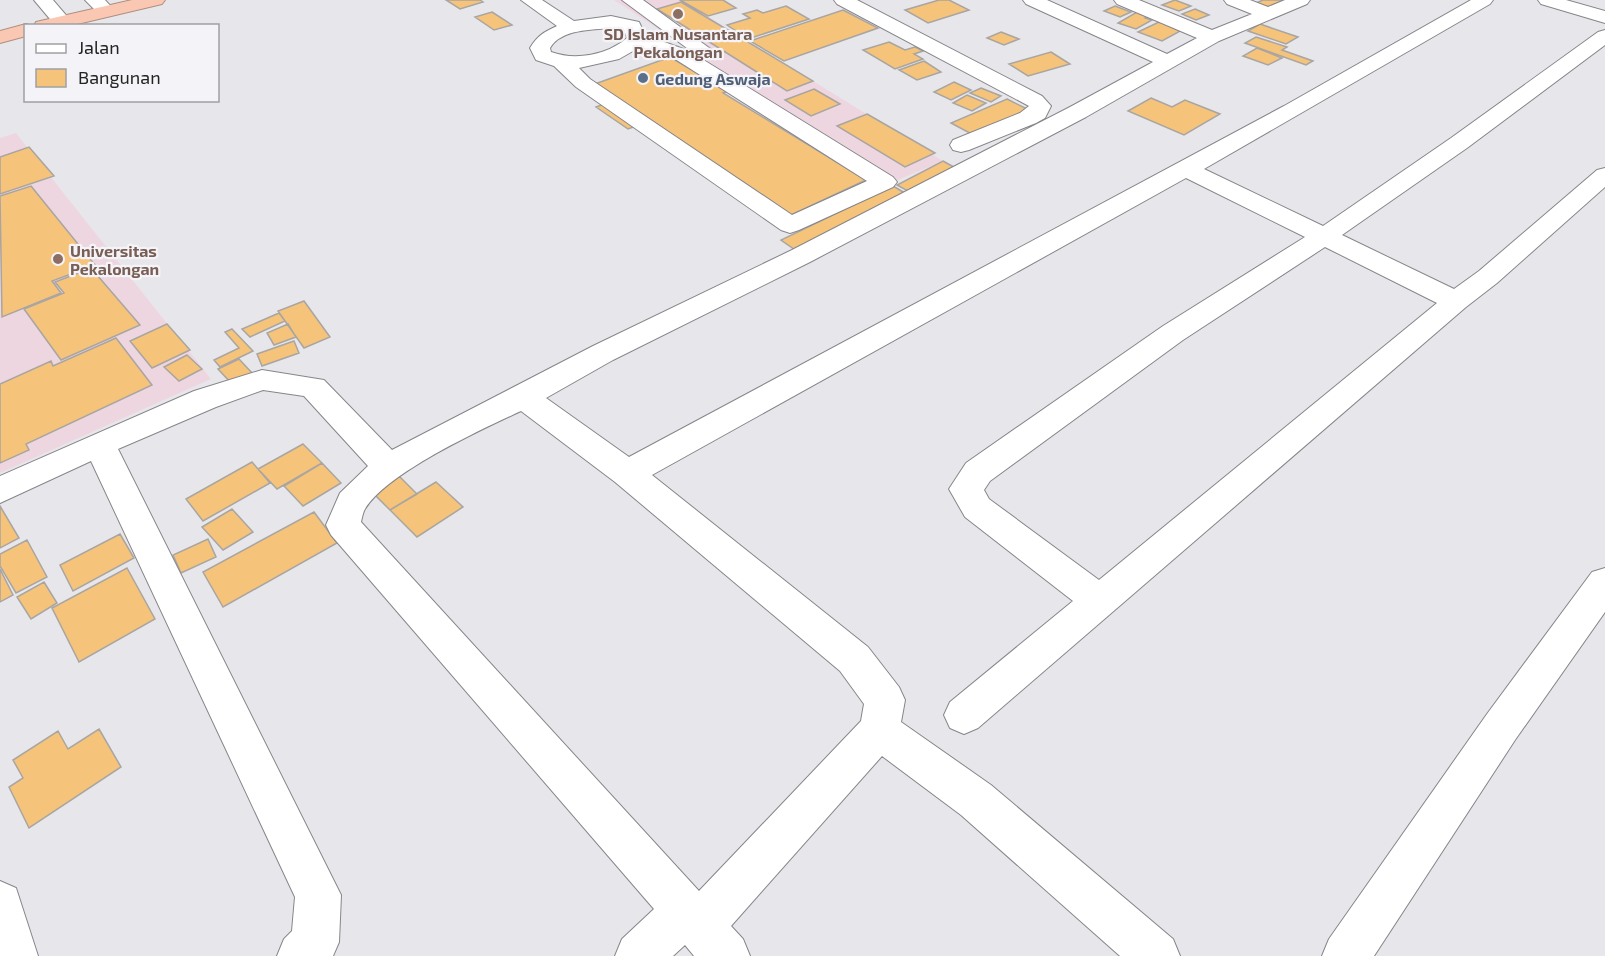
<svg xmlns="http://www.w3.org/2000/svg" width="1605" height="956" viewBox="0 0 1605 956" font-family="'Exo 2',sans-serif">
	<rect width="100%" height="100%" fill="#e7e7eb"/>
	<path fill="#eed6e0" d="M 614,0 L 681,0 L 943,161 L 893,182 Z
		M 16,133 L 211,379 L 0,473 L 0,138 Z"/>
	<path fill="#f6c37a" stroke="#a8a5a2" stroke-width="1.5" d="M 446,0 L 480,0 L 483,2 L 460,9 Z
		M 680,0 L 723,0 L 736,8 L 708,16 Z
		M 939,0 L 949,0 L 969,10 L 928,23 L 905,10 Z
		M 1175,0 L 1191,6 L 1179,11 L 1162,5 Z
		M 1263,0 L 1284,0 L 1268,7 L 1256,3 Z
		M 681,2 L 813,81 L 787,91 L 657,9 Z
		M 786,6 L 809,19 L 748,39 L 727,25 L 750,18 L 743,14 L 757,10 L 763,13 Z
		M 1115,6 L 1131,12 L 1120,17 L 1104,11 Z
		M 1195,9 L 1209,15 L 1196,20 L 1182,14 Z
		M 843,10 L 878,28 L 784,61 L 750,41 Z
		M 492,12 L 512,25 L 494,30 L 475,17 Z
		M 1137,12 L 1148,16 L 1145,18 L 1152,20 L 1136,29 L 1118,23 Z
		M 1161,21 L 1184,29 L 1162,41 L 1138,32 Z
		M 1260,24 L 1298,37 L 1286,44 L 1248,31 Z
		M 1001,32 L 1019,39 L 1004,45 L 987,38 Z
		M 1256,37 L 1287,47 L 1282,50 L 1313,61 L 1306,65 L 1245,43 Z
		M 889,42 L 905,50 L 915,47 L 923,51 L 914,54 L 923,59 L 895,69 L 863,50 Z
		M 1257,48 L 1282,58 L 1268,65 L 1243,56 Z
		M 1051,52 L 1070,64 L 1028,76 L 1009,64 Z
		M 670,57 L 695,72 L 708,67 L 741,86 L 723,93 L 866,180 L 791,215 L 650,121 L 628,129 L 596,107 L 615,100 L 592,85 Z
		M 924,61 L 941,72 L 917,80 L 899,70 Z
		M 954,82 L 971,90 L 951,100 L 934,92 Z
		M 981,88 L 1001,96 L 991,102 L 970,93 Z
		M 814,89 L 840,104 L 811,116 L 785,100 Z
		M 967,95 L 986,103 L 972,111 L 953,103 Z
		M 1151,98 L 1172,107 L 1185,100 L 1220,114 L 1184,135 L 1128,111 Z
		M 1007,99 L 1033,112 L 977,137 L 951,123 Z
		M 867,114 L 935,153 L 905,167 L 837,126 Z
		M 29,147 L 54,176 L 0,194 L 0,157 Z
		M 943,161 L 961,171 L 915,195 L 897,185 Z
		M 31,186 L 95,265 L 52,281 L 61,293 L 2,317 L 0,196 Z
		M 893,186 L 910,196 L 798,252 L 781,240 Z
		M 91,268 L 140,325 L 61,360 L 24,309 L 64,293 L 55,282 Z
		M 304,301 L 330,337 L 304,348 L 278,311 Z
		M 279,313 L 285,321 L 250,337 L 242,329 Z
		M 167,324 L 190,350 L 152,368 L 130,341 Z
		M 288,324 L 296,337 L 274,345 L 267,333 Z
		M 232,329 L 253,351 L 220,367 L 214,360 L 239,348 L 225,332 Z
		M 116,338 L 152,385 L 26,444 L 29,450 L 0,463 L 0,384 L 51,361 L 53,366 Z
		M 294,341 L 299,353 L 262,366 L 257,354 Z
		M 187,355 L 202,369 L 179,381 L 164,367 Z
		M 239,359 L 253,374 L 232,384 L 218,369 Z
		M 303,444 L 322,463 L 277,489 L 258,469 Z
		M 252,462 L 270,483 L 203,521 L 186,499 Z
		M 322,463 L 341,483 L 303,506 L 284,486 Z
		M 399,476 L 417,494 L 390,510 L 373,493 Z
		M 436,482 L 463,507 L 417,537 L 390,510 Z
		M 0,506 L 19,538 L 0,548 Z
		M 232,509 L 253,532 L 223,550 L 202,527 Z
		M 314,512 L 337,543 L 223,607 L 203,572 Z
		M 120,534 L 134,558 L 73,591 L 60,565 Z
		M 208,539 L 216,557 L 181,573 L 173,555 Z
		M 27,540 L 47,577 L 16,593 L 0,566 L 0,554 Z
		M 127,568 L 155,619 L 79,662 L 52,608 Z
		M 0,569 L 13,595 L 0,602 Z
		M 44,582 L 57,603 L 31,619 L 17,597 Z
		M 99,729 L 121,767 L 29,828 L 9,787 L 23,778 L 13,760 L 58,731 L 68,749 Z"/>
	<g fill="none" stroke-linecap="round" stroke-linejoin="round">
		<defs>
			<path id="minor" d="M 34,0 L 53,0 L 71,21 L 69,25 L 55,25 Z
				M 85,0 L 105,0 L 115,11 L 112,15 L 100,15 Z
				M 521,0 L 542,0 L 574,21 L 611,16 L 639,22 L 645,35 L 689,51 L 893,177 L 897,182 L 893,187 L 799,230 L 790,233 L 781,230 L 576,87 L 554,66 L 536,60 L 530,48 C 538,35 544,32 557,26 ZM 611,28 L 624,30 L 627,38 C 607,55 576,61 551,52 L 550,48 C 561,29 592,30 611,28 ZM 640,47 L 675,59 L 867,181 L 792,215 L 590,79 L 579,68 L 619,59 Z
				M 622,0 L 643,0 L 712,50 L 709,54 L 695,54 Z
				M 834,0 L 857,0 L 1042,96 L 1051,106 L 1045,118 L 1036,123 L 969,150 L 961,152 L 953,150 L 950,145 L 953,140 L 1020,113 L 1029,106 L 837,4 Z
				M 1023,0 L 1047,0 L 1167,54 L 1197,38 L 1117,4 L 1114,0 L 1139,0 L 1212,30 L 1252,14 L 1227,4 L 1224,0 L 1250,0 L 1268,7 L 1285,0 L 1310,0 L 1307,4 L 1219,41 L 1086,117 L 810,262 L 613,360 L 546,398 L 629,457 L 1284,106 L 1471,0 L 1493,0 L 1490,4 L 1204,169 L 1323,226 L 1451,138 L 1598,32 L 1605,30 L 1605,45 L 1467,148 L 1342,235 L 1454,289 L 1479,271 L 1597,170 L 1605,168 L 1605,187 L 1497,283 L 1466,307 L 978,728 L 964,734 L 950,728 L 944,715 L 950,702 L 1073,601 L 965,517 L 949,489 L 966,463 L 1163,326 L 1305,237 L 1186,178 L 652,475 L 868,647 L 899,687 L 905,700 L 901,722 L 991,785 L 1173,939 L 1180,956 L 1120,956 L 961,815 L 882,756 L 731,926 L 743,939 L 750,956 L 694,956 L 685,945 L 673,956 L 615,956 L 622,939 L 654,909 L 331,535 L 326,525 L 340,493 L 368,466 L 304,396 L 263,390 L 216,407 L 118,449 L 341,895 L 339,942 L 333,956 L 277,956 L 284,939 L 292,931 L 295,897 L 91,461 L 0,503 L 0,476 L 194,391 L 262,370 L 324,380 L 392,450 L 593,346 L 792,250 L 1070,107 L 1153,62 L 1026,4 ZM 1325,247 L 1437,303 L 1099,580 L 989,499 L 984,490 L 990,481 L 1183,340 ZM 521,411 L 615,482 L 840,671 L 864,704 L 861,721 L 699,891 L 361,522 C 362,518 363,512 365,509 C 387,473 482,429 521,411 Z
				M 1538,0 L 1566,0 L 1605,11 L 1605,23 L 1541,4 Z
				M 1605,568 L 1605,612 L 1515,740 L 1374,956 L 1322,956 L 1329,939 L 1487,714 L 1592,572 Z
				M 0,881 L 16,888 L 38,956 L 0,956 Z"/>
			<path id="highway" d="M 132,0 L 165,0 L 162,4 L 69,26 L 34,26 L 36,22 Z
				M 26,24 L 31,26 L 26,26 L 26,36 L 0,43 L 0,31 Z"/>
		</defs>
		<use href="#minor" stroke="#86868a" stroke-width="2"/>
		<use href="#highway" stroke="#af8e80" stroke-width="2"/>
		<use href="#minor" fill="#fff" fill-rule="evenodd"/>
		<use href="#highway" fill="#fac7b2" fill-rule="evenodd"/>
	</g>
	<g fill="#8d6e63" stroke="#f4f4f8" stroke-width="2">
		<circle cx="678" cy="14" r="6"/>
		<circle cx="58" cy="259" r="6"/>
	</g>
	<circle fill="#5c6f8a" stroke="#f4f4f8" stroke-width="2" cx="643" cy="78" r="6"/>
	<g text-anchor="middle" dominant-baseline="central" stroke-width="4.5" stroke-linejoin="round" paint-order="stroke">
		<g font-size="16" font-weight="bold" fill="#785e54" stroke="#f4f4f8">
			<text x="678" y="33">SD Islam Nusantara<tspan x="678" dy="18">Pekalongan</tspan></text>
			<text x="70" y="250" text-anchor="start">Universitas<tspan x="70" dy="18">Pekalongan</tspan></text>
		</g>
		<g font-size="16" font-weight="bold" fill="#4e5e75" stroke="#f4f4f8" text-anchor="start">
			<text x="655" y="78">Gedung Aswaja</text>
		</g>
	</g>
	<rect x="24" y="24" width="195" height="78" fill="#f4f4f8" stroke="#a0a0a3" stroke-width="1.5"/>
	<rect x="36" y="44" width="30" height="9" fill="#ffffff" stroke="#a0a0a3" stroke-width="1.5"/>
	<text x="78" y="54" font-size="18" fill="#232324">Jalan</text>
	<rect x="36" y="69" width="30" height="18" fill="#f6c37a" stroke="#a0a0a3" stroke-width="1.5"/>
	<text x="78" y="84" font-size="18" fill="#232324">Bangunan</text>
</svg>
